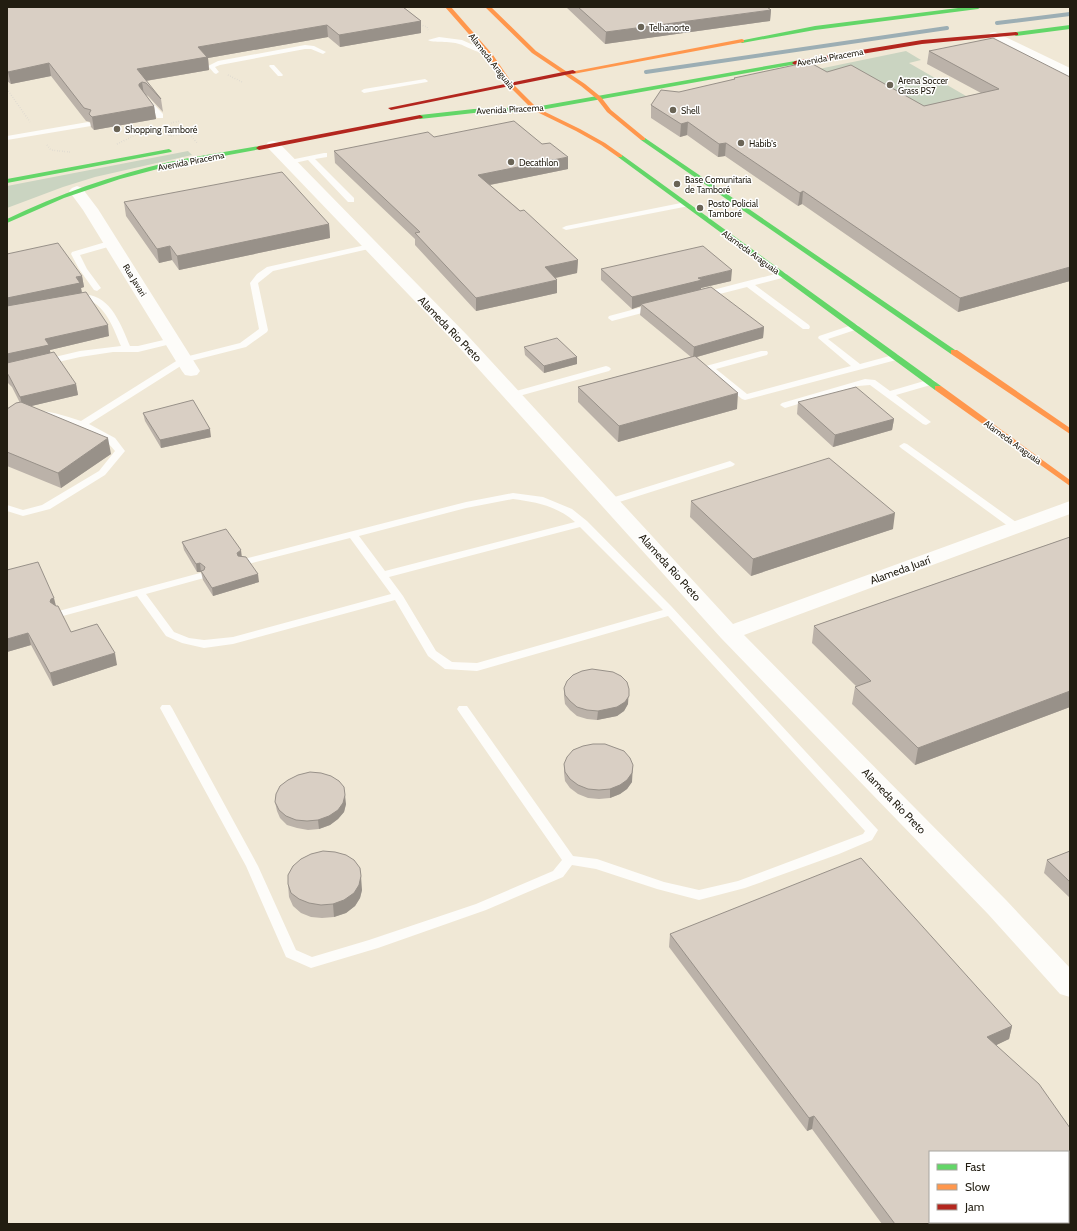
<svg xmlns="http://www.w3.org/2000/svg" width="1077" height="1231" viewBox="0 0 1077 1231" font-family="Cabin,sans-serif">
	<rect width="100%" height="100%" fill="#f0e8d6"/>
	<path fill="#cad4c1" d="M 906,51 L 921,60 L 909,63 L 973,100 L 888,120 L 809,71 Z
		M 188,151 L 192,155 L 95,177 L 63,187 L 7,208 L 7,186 Z"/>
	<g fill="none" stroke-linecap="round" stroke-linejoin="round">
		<path stroke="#9caeb4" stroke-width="4" d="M 997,23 L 1070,14
			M 646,72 L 947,28"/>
		<path stroke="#d6d3ce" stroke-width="1.5" stroke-dasharray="0.5 2" stroke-linecap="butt" d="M 405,12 L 409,10 L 410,7
			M 418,24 L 427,27 L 428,30
			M 228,75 L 242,82
			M 7,89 L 30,122
			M 171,123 L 180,121
			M 171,135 L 169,136 L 168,131 L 184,128 L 198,144
			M 171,136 L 181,134
			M 117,144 L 152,127
			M 47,145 L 51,150 L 70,152"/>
		<path fill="#fdfcf9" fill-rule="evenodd" d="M 439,37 L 462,40 L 489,52 C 483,57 467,46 459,44 C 451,41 432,43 428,40 Z
			M 305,45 L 314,46 L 326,52 L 323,54 L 311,49 L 305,49 L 220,65 L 215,67 L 219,72 L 216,74 L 214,73 L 208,66 L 218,61 Z
			M 270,65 L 274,65 L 283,75 L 282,76 L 278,76 L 269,66 Z
			M 425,79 L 428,81 L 427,82 L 364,93 L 361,91 L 364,89 Z
			M 146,97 L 148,98 L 163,114 L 163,118 L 157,118 L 144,100 L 144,98 Z
			M 88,122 L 92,124 L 91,126 L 7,140 L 7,136 Z
			M 324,153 L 327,153 L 327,157 L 315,159 L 354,198 L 354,202 L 348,202 L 308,160 L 290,164 L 286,162 L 290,160 Z
			M 686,202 L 690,204 L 689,206 L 566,230 L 562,228 L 566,226 Z
			M 109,241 L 115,241 L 116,243 L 115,245 L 80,255 L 87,269 L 101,288 L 97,291 L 94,290 L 79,269 L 71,254 L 72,252 Z
			M 370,244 L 374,246 L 373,248 L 273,271 L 258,283 L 268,330 L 267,332 L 246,347 L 187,362 L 89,424 L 115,438 L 125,451 L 105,475 L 50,509 L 23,516 L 7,511 L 7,505 L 23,510 L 42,505 L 99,471 L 115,451 C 99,429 54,414 28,416 C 21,416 14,419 7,421 L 7,415 C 32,405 56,413 81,421 L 181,358 L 240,343 L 259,329 L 250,283 L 257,274 L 267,267 Z
			M 783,272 L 786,273 L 787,275 L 786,277 L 755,285 L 809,325 L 810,327 L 809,329 L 803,329 L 747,287 L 704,298 L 700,295 L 701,293 Z
			M 84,295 C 110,293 122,327 130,346 L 138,346 L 172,338 L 176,341 L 175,343 L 138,352 L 113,352 L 80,357 L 45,365 L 42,364 L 40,362 L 42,360 L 80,351 L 121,346 C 114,330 107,308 89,300 L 76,302 L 72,299 L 73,297 Z
			M 654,304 L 657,305 L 658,307 L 657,309 L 612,321 L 608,318 L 609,316 Z
			M 855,324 L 858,325 L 859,327 L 858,329 L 828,339 L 860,364 L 897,354 L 901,357 L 900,359 L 745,400 L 742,399 L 704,368 L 706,366 L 761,351 L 767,351 L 768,353 L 767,355 L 716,369 L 747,394 L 851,366 L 818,338 L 819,336 Z
			M 606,366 L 609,367 L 611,369 L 609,371 L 512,398 L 507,395 L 509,393 Z
			M 865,379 L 875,380 L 890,391 L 931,379 L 934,380 L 936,382 L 934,384 L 896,395 L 931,422 L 926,425 L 923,424 L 870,385 L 858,386 L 785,408 L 780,405 L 782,403 Z
			M 904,443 L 907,444 L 1020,525 L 1021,527 L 1020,529 L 1012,529 L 901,448 L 899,446 Z
			M 730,461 L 735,464 L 733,466 L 613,504 L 609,505 L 604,502 L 605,500 Z
			M 513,493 L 543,497 L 572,509 L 587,521 L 671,606 L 878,830 L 872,840 L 839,854 L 745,888 L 699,900 L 657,889 L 596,869 L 572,865 L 563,877 L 486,910 L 378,948 L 311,968 L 286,957 L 246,866 L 160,708 L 162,705 L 170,705 L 172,708 L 258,866 L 296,950 L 312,957 L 369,940 L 476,904 L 553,871 L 562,860 L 459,712 L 457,709 L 459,706 L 467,706 L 573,856 L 597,859 L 664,882 L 699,890 L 738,881 L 863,834 L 865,831 L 668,616 L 477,671 L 445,669 L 428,656 L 395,600 L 233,644 L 204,648 L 182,643 L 166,636 L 137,596 L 59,617 L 54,614 L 55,612 L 200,573 L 205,576 L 204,578 L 146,594 L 174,632 L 189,638 L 204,640 L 233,637 L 391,594 L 350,538 L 244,565 L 240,564 L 239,562 L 240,560 L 466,502 ZM 513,499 C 536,502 557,506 575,522 L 385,571 L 359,536 L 466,508 ZM 580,527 L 663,610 L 477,663 L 452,662 L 436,651 L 403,596 L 389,577 Z"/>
		<path fill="#fdfcf9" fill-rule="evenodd" d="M 995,32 L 1070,68 L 1070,77 L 990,39 L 989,36 L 990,33 Z
			M 273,141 L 278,142 L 468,336 L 733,624 L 1070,501 L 1070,514 L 744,635 L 1006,900 L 1070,968 L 1070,997 L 1060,994 L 988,914 L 721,638 L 456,344 L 268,148 L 266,145 L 268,142 Z
			M 77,186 L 82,188 L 98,209 L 200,371 L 197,375 L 191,376 L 185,375 L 182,371 L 83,210 L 69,191 L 72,188 Z"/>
		<path fill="#63d668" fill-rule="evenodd" d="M 966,7 L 981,7 L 978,9 L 815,30 L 742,43 L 739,41 L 815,26 Z
			M 1070,25 L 1070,29 L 1016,36 L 1013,34 L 1016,32 Z
			M 795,61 L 797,62 L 797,64 L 535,111 L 474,113 L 420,119 L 417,117 L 420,115 L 474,109 L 535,107 Z
			M 641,138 L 645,138 L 958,352 L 954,354 L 951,354 L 641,140 Z
			M 259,146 L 261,147 L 261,149 L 169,166 L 120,179 L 64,198 L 7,223 L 7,219 C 58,194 113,175 169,162 C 198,156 229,151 259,146 Z
			M 169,149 L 172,151 L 171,152 L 7,183 L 7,179 Z
			M 618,155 L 622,155 L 941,386 L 941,390 L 935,390 L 618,157 Z"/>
		<path fill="#ff974d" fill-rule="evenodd" d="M 445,7 L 451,7 L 493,55 L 512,83 L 537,108 L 580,129 L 605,143 L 622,155 L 622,157 L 618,157 L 601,145 L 576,131 L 533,110 L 508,85 L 489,57 Z
			M 485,7 L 491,7 L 536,51 L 585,84 L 601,97 L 611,110 L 645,138 L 645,140 L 641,140 L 607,112 L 597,99 L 581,86 L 532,53 Z
			M 742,39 L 744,40 L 744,42 L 573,74 L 570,72 Z
			M 951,350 L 957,350 L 1070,428 L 1070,434 L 951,354 Z
			M 935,386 L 941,386 L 1070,480 L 1070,486 L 935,390 Z"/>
		<path fill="#b3261e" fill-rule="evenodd" d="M 1016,32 L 1018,33 L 1018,35 L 922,44 L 795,65 L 792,63 L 795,61 L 922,40 Z
			M 573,70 L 576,72 L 575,73 L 391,110 L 388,108 Z
			M 420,115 L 423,117 L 422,118 L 259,150 L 256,148 L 259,146 Z"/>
	</g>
	<path fill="#bbb2a9" d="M 7,7 L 406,7 L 404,8 L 421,21 L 421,33 L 340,47 L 328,37 L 208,58 L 209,70 L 146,81 L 161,99 L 163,112 L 148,96 L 146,95 L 154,106 L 156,119 L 94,130 L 91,127 L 90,122 L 86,121 L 51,76 L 11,84 L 7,81 Z
		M 566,7 L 767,7 L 771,10 L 770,21 L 605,44 Z
		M 929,51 L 1070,77 L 1070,281 L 958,312 L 802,204 L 798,206 L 725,156 L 718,157 L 687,135 L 680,137 L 651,118 L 651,105 L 734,79 L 734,78 L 827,72 L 924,106 L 981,93 L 927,64 Z
		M 434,137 L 568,169 L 490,185 L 578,260 L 577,273 L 556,278 L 557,280 L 557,293 L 476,311 L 415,245 L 415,239 L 335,163 L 334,151 Z
		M 124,202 L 329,224 L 330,238 L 179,270 L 172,260 L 159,263 L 126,216 Z
		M 7,254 L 82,276 L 84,287 L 81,288 L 82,293 L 109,336 L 50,350 L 50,353 L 76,384 L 78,395 L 31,406 L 111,454 L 61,488 L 7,466 L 7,409 L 20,403 L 12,387 L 7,382 Z
		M 601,269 L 731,281 L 701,288 L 701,289 L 764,327 L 763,338 L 697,357 L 737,409 L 618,442 L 578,402 L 578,387 L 691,357 L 640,315 L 641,306 L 632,309 L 601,280 Z
		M 524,347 L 577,357 L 577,364 L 544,373 L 525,355 Z
		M 798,402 L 894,419 L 892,430 L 833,447 L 797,414 Z
		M 143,413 L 211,437 L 161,448 L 145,421 Z
		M 691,501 L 893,529 L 751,576 L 690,517 Z
		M 1070,537 L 1070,707 L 915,765 L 852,704 L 855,687 L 856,686 L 812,643 L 814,626 Z
		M 182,542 L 241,557 L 259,582 L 213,596 L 203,580 L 201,572 L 197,572 L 184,550 Z
		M 56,606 L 71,632 L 117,665 L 53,686 L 31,645 L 7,652 Z
		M 564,688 L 628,704 L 624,711 L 617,716 L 597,720 L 587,719 L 577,716 L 570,710 L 565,704 L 564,696 Z
		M 564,764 L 632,782 L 627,789 L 620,794 L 610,798 L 599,799 L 588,798 L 578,794 L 570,788 L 565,781 L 564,773 Z
		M 275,802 L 346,804 L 344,812 L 338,819 L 330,825 L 319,829 L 308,830 L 297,828 L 287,825 L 280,818 L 277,811 Z
		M 1070,851 L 1070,898 L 1044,873 L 1047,860 Z
		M 288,884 L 362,890 L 360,898 L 355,906 L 346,913 L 334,917 L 322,918 L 311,917 L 301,913 L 293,906 L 289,897 Z
		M 670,934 L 1012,1026 L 1009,1039 L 996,1045 L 1070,1224 L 882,1224 L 812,1129 L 807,1131 L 669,947 Z"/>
	<path fill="#989189" d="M 771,10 L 770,21 L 605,44 L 606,32 Z
		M 421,21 L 421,33 L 340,47 L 339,35 Z
		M 327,25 L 328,37 L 208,58 L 209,70 L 139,82 L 137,69 L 198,47 Z
		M 49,63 L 51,76 L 11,84 L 8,72 Z
		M 142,82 L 144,95 L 139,86 L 139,84 Z
		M 154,106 L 156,119 L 94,130 L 92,117 Z
		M 688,122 L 687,135 L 680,137 L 681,124 Z
		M 726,143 L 725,156 L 718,157 L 719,144 Z
		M 568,157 L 568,169 L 479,187 L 478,175 Z
		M 803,191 L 802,204 L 798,206 L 800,193 Z
		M 329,224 L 330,238 L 179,270 L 177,256 Z
		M 170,246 L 172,260 L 159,263 L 157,249 Z
		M 578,260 L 577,273 L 545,280 L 545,267 Z
		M 1070,267 L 1070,281 L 958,312 L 960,298 Z
		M 732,270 L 731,281 L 701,288 L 701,291 L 641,304 L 641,306 L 632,309 L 632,297 L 698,278 Z
		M 82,276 L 84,287 L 81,288 L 82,294 L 7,309 L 7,298 Z
		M 557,280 L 557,293 L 476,311 L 476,298 Z
		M 108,325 L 109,336 L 50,350 L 51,356 L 7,365 L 7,354 L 45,339 Z
		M 764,327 L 763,338 L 693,358 L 694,347 Z
		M 577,357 L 577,364 L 544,373 L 544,366 Z
		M 76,384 L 78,395 L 23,408 L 20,397 Z
		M 738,393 L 737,409 L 618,442 L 619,426 Z
		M 894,419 L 892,430 L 833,447 L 835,435 Z
		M 210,429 L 211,437 L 161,448 L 160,440 Z
		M 108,438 L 111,454 L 61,488 L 58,473 Z
		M 895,513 L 893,529 L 751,576 L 753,559 Z
		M 241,550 L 242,558 L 238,561 L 237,553 Z
		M 200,563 L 201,572 L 197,572 L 196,564 Z
		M 258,574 L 259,582 L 213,596 L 212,588 Z
		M 54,598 L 57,610 L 50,602 L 51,599 Z
		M 28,633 L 31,645 L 7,652 L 7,639 Z
		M 115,653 L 117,665 L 53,686 L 50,673 Z
		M 629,689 L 628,704 L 624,711 L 617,716 L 597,720 L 598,711 Z
		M 1070,691 L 1070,707 L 915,765 L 918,748 Z
		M 633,765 L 632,782 L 627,789 L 620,794 L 610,798 L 610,789 Z
		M 345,795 L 346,804 L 344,812 L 338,819 L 330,825 L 319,829 L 318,820 Z
		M 361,876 L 362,890 L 360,898 L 355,906 L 346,913 L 334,917 L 333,904 Z
		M 1012,1026 L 1009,1039 L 984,1051 L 987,1037 Z
		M 814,1116 L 812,1129 L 807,1131 L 809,1118 Z"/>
	<path fill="#d9cfc4" stroke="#989189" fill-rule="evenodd" d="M 7,7 L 403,7 L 421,21 L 339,35 L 327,25 L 198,47 L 207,57 L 137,69 L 161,99 L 146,83 L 142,82 L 139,84 L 139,86 L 154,106 L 92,117 L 89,114 L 91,110 L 84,108 L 49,63 L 8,72 L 7,70 Z
		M 578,7 L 767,7 L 771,10 L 606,32 Z
		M 993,38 L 1070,77 L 1070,267 L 960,298 L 803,191 L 800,193 L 726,143 L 719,144 L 688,122 L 681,124 L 651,105 L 661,90 L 679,92 L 735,79 L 734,78 L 809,62 L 827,72 L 851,65 L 924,106 L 999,89 L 929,51 Z
		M 514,121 L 542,144 L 550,143 L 568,157 L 478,175 L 520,211 L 524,210 L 578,260 L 545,267 L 557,280 L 476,298 L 415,233 L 420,232 L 334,151 L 428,132 L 434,137 Z
		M 282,172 L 329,224 L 177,256 L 170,246 L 157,249 L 124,202 Z
		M 58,243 L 82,276 L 76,277 L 80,283 L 7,298 L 7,254 Z
		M 703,246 L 732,270 L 698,278 L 702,280 L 632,297 L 601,269 Z
		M 711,287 L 764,327 L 694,347 L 641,304 Z
		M 86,292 L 108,325 L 45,339 L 49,345 L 7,354 L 7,306 Z
		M 557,338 L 577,357 L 544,366 L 524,347 Z
		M 54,352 L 76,384 L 20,397 L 9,376 L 7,373 L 7,363 Z
		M 695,356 L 738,393 L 619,426 L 578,387 Z
		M 856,387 L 894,419 L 835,435 L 798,402 Z
		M 193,400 L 210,429 L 160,440 L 143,413 Z
		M 21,402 L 108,438 L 58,473 L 7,452 L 7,409 L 16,403 Z
		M 829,458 L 895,513 L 753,559 L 691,501 Z
		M 226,529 L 241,550 L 237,553 L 238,556 L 246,557 L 258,574 L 212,588 L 201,571 L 204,570 L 205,567 L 200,563 L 196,564 L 182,542 Z
		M 1070,537 L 1070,691 L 918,748 L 855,687 L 871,681 L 814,626 Z
		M 38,562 L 54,598 L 51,599 L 50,602 L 56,606 L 58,606 L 71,632 L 97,624 L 115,653 L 50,673 L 28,633 L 7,639 L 7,570 Z
		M 592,669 L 613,672 L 621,676 L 627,682 L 629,689 L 629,696 L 625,702 L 617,707 L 598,711 L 587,710 L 577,707 L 570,701 L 565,695 L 564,688 L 567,681 L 573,675 L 582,671 Z
		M 593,744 L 605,744 L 624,751 L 630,758 L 633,765 L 632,773 L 627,780 L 620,785 L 610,789 L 599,790 L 588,789 L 578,785 L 570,779 L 565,772 L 564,764 L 567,757 L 573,750 L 583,746 Z
		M 310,772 L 321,773 L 331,776 L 339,781 L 344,787 L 345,795 L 343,803 L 338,810 L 329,816 L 318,820 L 307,821 L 296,820 L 286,816 L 279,810 L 275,802 L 276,794 L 280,786 L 288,780 L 298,775 Z
		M 323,851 L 335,852 L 346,855 L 354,860 L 360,868 L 361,876 L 359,885 L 354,893 L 344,900 L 333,904 L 321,905 L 309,903 L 299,899 L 291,893 L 288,884 L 288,875 L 293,866 L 301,859 L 311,854 Z
		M 1070,851 L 1070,882 L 1047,860 Z
		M 861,858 L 1012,1026 L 987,1037 L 1039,1084 L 1070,1128 L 1070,1224 L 895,1224 L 814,1116 L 809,1118 L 670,934 ZM 930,1152 L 1068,1152 L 1068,1222 L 930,1222 Z"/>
	<g fill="#6a6456" stroke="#fff" stroke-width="1.5">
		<circle cx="641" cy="27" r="4"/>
		<circle cx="890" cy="85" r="4"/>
		<circle cx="673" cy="110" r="4"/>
		<circle cx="117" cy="129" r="4"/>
		<circle cx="741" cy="143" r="4"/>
		<circle cx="511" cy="162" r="4"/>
		<circle cx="677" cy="184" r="4"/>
		<circle cx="700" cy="208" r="4"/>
	</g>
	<g text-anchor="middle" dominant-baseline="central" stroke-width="3" stroke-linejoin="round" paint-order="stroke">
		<g font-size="9" fill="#221d11" stroke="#fff" text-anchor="start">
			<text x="649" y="27">Telhanorte</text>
			<text x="898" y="80">Arena Soccer<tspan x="898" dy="10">Grass PS7</tspan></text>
			<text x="681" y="110">Shell</text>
			<text x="125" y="129">Shopping Tamboré</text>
			<text x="749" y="143">Habib's</text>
			<text x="519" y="162">Decathlon</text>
			<text x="685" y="179">Base Comunitaria<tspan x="685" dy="10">de Tamboré</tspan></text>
			<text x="708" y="203">Posto Policial<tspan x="708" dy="10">Tamboré</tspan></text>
		</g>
		<g font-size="9" fill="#221d11" stroke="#fff">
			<text transform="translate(830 57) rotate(-10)">Avenida Piracema</text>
			<text transform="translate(492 61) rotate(52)">Alameda Araguaia</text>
			<text transform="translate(510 109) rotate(-3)">Avenida Piracema</text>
			<text transform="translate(191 161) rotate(-11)">Avenida Piracema</text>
			<text transform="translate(751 252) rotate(36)">Alameda Araguaia</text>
			<text transform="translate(135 280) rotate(58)">Rua Javari</text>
			<text transform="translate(1013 442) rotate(36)">Alameda Araguaia</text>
		</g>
		<g font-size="11" fill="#221d11" stroke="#fff">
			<text transform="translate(450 329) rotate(46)">Alameda Rio Preto</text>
			<text transform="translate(670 567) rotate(48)">Alameda Rio Preto</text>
			<text transform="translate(900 570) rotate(-20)">Alameda Juarí</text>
			<text transform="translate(894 801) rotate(46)">Alameda Rio Preto</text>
		</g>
	</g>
	<rect width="1077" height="1231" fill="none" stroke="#221d11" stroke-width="16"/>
	<rect x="929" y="1151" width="140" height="72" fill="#ffffff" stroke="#a7a5a0"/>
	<rect x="937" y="1164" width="20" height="6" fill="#63d668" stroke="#a7a5a0"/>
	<text x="965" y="1171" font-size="12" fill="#221d11">Fast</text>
	<rect x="937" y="1184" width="20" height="6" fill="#ff974d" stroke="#a7a5a0"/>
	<text x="965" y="1191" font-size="12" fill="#221d11">Slow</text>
	<rect x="937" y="1204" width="20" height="6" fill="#b3261e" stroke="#a7a5a0"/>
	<text x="965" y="1211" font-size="12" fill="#221d11">Jam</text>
</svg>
